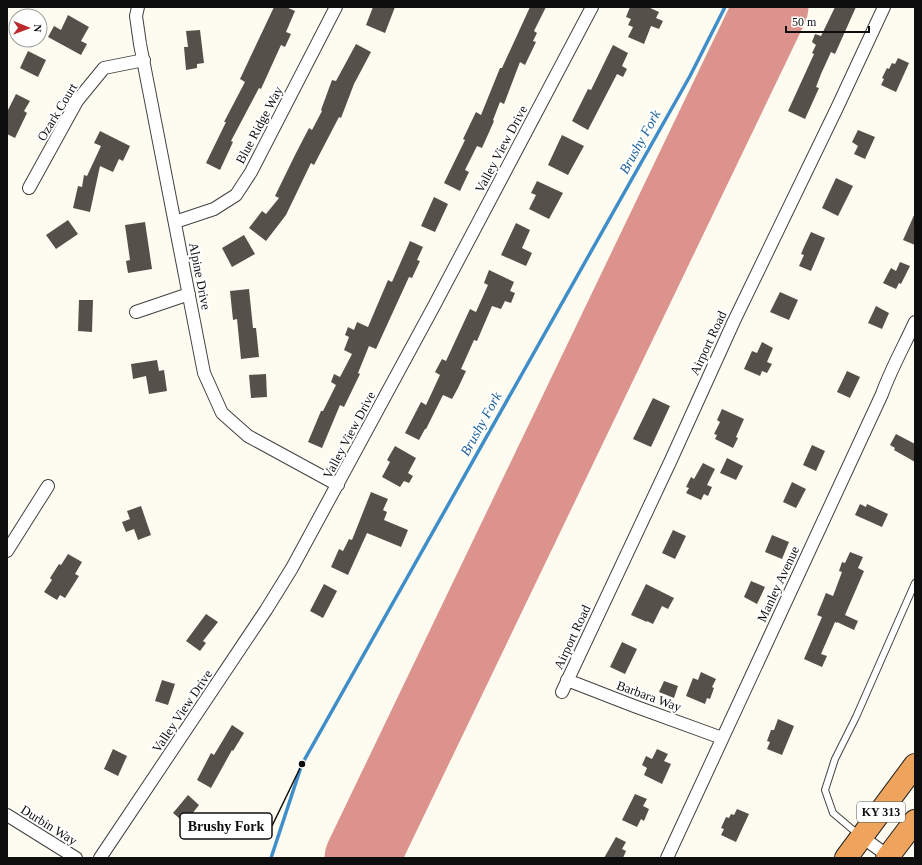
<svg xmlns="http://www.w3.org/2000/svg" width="922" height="865" viewBox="0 0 922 865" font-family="'Times New Roman',serif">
	<rect width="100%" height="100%" fill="#fefcf0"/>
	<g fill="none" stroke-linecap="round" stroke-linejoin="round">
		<path stroke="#3f8ec9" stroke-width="3.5" d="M 271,858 L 302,764 L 690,76 L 725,7"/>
		<path stroke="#dc938e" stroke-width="75" d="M 362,858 L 771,7"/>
	</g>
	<path fill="#56504b" d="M 274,7 L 286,7 L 295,11 L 286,32 L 291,34 L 285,47 L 281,45 L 261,89 L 259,88 L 231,141 L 233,142 L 220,170 L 206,163 L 226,122 L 224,122 L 245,82 L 240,79 Z
		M 373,7 L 395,7 L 385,33 L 366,25 Z
		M 530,7 L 546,7 L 534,31 L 537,33 L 533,41 L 536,42 L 525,65 L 520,62 L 504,104 L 500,102 L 493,120 L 494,121 L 482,148 L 477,146 L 465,170 L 469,172 L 460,191 L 444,183 L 465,140 L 463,139 L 474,116 L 476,112 L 481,115 L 500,68 L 502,68 Z
		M 630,7 L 648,7 L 659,12 L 656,18 L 663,21 L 659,29 L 651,26 L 644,44 L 628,37 L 633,27 L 628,25 L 631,19 L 626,17 Z
		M 835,7 L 856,7 L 835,54 L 831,52 L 821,74 L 816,87 L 819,88 L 805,119 L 788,111 L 814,54 L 812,53 L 816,45 L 812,42 L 815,34 L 821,36 Z
		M 68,15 L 89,27 L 81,41 L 87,44 L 81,55 L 48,37 L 54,26 L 61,30 Z
		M 200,30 L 204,63 L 197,64 L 197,68 L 186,70 L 184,47 L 188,47 L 186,31 Z
		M 356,44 L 371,52 L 354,84 L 341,118 L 339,117 L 314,165 L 311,163 L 286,215 L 266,241 L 249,228 L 262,211 L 266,214 L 279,198 L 275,196 L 295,155 L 309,128 L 312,130 L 322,111 L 321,110 L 332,80 L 336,81 Z
		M 613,45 L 628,53 L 622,66 L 627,69 L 623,77 L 617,74 L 588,130 L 572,121 L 588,89 L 591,90 Z
		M 28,51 L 46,60 L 38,77 L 20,68 Z
		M 898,58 L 909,63 L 896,92 L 881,85 L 884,79 L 882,78 L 887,68 L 889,69 L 892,63 L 895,64 Z
		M 16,94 L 30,101 L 24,111 L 27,113 L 15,138 L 7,134 L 7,112 Z
		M 858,130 L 875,137 L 865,159 L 854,154 L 858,146 L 852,142 Z
		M 100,131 L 130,146 L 123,161 L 119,159 L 113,172 L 100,166 L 90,212 L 73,208 L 78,186 L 82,187 L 84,175 L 87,176 L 101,146 L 94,143 Z
		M 562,135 L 584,146 L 568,175 L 548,165 Z
		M 836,178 L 853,186 L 838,216 L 822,208 Z
		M 537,181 L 563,193 L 549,219 L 529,209 L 536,195 L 531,193 Z
		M 434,197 L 448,204 L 435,232 L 421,226 Z
		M 915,213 L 915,245 L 903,240 Z
		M 68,220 L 78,234 L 56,249 L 46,235 Z
		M 145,222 L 152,269 L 128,273 L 126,261 L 130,260 L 125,225 Z
		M 516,223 L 530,230 L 522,248 L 532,253 L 526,266 L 501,255 Z
		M 811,232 L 825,238 L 811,271 L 799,266 L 804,255 L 801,254 L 804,247 Z
		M 244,235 L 255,254 L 232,267 L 222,248 Z
		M 410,241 L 423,247 L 417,260 L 420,261 L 412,278 L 409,277 L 376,349 L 369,346 L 358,373 L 360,374 L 344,407 L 340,405 L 322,448 L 308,442 L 321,411 L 323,411 L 336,385 L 331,382 L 334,374 L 340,377 L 352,354 L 344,350 L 349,337 L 345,335 L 348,327 L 354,330 L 357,322 L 368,327 L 388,280 L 392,282 Z
		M 900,262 L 910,266 L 901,284 L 899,283 L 896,289 L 883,283 L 891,268 L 896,271 Z
		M 489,270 L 514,282 L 510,291 L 515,293 L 511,303 L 505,301 L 501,309 L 492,306 L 477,341 L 474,340 L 461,369 L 466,371 L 458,388 L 452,399 L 443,395 L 426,429 L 425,429 L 419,440 L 405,433 L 421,402 L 426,405 L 440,375 L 435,372 L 442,359 L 446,361 L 470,309 L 476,312 L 488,285 L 484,283 Z
		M 249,289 L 253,328 L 256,328 L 259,357 L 241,359 L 237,319 L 233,320 L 230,291 Z
		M 780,292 L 798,300 L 789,320 L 770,312 Z
		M 79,300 L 93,300 L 92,332 L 78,331 Z
		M 876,306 L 889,313 L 882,329 L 868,323 Z
		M 762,342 L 773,348 L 767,362 L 772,364 L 767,373 L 762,371 L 760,376 L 744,369 L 752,351 L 757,353 Z
		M 157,360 L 159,371 L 164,370 L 167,391 L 149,394 L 146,376 L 133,379 L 131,364 Z
		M 847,371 L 860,377 L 850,398 L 837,392 Z
		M 266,374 L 267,397 L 251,398 L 249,375 Z
		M 653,398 L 670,406 L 651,447 L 633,439 Z
		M 722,409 L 744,419 L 736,437 L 738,438 L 733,448 L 715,439 L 717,435 L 714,434 L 720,422 L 717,420 Z
		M 896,434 L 915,444 L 915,462 L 894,450 L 895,448 L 890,445 Z
		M 812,445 L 825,451 L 816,471 L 803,465 Z
		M 395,446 L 416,458 L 408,473 L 413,476 L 409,483 L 404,481 L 400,487 L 382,477 L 390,462 L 387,460 Z
		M 727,458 L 743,466 L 736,480 L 720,473 Z
		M 703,463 L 715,469 L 707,485 L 712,487 L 708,496 L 704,494 L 701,500 L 686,493 L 689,488 L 686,487 L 691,477 L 694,479 Z
		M 792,482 L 806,489 L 796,508 L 783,502 Z
		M 371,492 L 388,499 L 383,510 L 387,512 L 384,520 L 408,530 L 401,547 L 367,533 L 348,575 L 331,567 L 339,549 L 343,551 L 349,539 L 352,540 Z
		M 860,504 L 866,507 L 867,504 L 888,514 L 882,527 L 855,515 Z
		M 141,506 L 151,535 L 138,540 L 134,529 L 126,532 L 122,522 L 130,519 L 127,511 Z
		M 673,530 L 686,536 L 675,559 L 662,553 Z
		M 772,535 L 789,542 L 782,559 L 765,552 Z
		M 850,552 L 863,557 L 858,568 L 864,571 L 845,615 L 858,621 L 854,630 L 837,622 L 837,623 L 835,622 L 821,654 L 827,656 L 822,667 L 804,659 L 822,617 L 817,615 L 826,593 L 833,596 L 842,572 L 839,571 L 842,562 L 845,563 Z
		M 68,554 L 82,562 L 75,574 L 79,576 L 65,598 L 60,595 L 57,600 L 44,592 L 52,580 L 50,578 L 59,564 L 61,565 Z
		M 751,581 L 765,587 L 757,604 L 744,597 Z
		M 324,584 L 337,591 L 323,618 L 310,611 Z
		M 646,584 L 674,598 L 668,609 L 662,606 L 653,624 L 647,621 L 647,622 L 631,615 Z
		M 206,614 L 218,622 L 203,641 L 206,643 L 200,651 L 186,641 Z
		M 622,642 L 637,649 L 625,674 L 610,667 Z
		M 701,672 L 716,679 L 712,687 L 714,688 L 710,699 L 707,698 L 705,704 L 686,696 L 693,678 L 698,680 Z
		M 162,680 L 175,684 L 168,705 L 155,701 Z
		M 664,681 L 678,686 L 674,698 L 659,692 Z
		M 778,719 L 794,726 L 782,755 L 767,749 L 770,742 L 767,741 L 771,730 L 774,730 Z
		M 232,725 L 244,733 L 233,751 L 232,750 L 211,788 L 197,780 L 211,753 L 214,755 Z
		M 113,749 L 127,756 L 118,776 L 104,769 Z
		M 657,749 L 668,754 L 664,761 L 671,764 L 662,784 L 644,775 L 647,768 L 642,765 L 646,756 L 652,759 Z
		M 635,794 L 647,799 L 643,806 L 649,809 L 644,821 L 641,819 L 637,827 L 622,820 Z
		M 188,795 L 199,805 L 185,823 L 173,813 Z
		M 737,809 L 749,814 L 736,842 L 721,835 L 724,829 L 721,828 L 726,817 L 729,818 L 731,814 L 734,815 Z
		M 616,837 L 626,842 L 622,849 L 626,851 L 623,858 L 604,858 Z"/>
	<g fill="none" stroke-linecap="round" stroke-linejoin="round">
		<defs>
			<path id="lane" d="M 859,835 L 833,813 L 825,790 L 835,759 L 856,717 L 915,583"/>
			<path id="street" d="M 138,7 L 136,16 L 140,44 L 204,373 L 222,413 L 248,436 L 338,485
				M 29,188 L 77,101 L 104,68 L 144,60
				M 175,222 L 214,209 L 236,195 L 251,172 L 336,7
				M 136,312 L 189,294
				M 7,551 L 48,486
				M 567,680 L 634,706 L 722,738
				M 562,692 L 671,460 L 734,321 L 837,108 L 884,7
				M 7,815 L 76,858
				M 862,837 L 891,858
				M 100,858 L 266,610 L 292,568 L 434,306 L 592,7
				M 667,858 L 882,394 C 891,369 904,346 915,322"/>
			<path id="highway" d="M 846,858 L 915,765
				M 887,858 L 915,821"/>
		</defs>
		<use href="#lane" stroke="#414141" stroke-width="8"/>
		<use href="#street" stroke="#414141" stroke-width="14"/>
		<use href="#highway" stroke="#1f1f1f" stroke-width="24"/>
		<use href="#lane" stroke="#fff" stroke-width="6"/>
		<use href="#street" stroke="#fff" stroke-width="12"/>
		<use href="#highway" stroke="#efa45d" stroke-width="22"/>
	</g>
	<g text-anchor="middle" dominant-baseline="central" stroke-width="4" stroke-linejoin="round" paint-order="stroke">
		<rect fill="#fff" stroke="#565656" stroke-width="1" x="857" y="802" width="48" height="20" rx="3"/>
		<g font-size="12" font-weight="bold" fill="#0e0e0e">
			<text x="881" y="812">KY 313</text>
		</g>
		<g font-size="13" fill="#0e0e0e" stroke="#fff">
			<text transform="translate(57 112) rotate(-59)">Ozark Court</text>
			<text transform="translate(259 125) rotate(-62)">Blue Ridge Way</text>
			<text transform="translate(501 149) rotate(-62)">Valley View Drive</text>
			<text transform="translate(200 276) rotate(79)">Alpine Drive</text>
			<text transform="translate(708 343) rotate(-65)">Airport Road</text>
			<text transform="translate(349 435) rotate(-62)">Valley View Drive</text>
			<text transform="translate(778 584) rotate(-65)">Manley Avenue</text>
			<text transform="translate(572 637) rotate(-65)">Airport Road</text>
			<text transform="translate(649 696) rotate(20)">Barbara Way</text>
			<text transform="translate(182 711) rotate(-56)">Valley View Drive</text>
			<text transform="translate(49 825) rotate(32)">Durbin Way</text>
		</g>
		<g font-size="14" font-style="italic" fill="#1b609c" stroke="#fff">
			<text transform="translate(640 142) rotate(-61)">Brushy Fork</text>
			<text transform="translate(481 424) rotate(-61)">Brushy Fork</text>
		</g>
	</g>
	<path fill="none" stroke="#0e0e0e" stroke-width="1.5" d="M302 764L272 826"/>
	<circle fill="#0e0e0e" stroke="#fff" stroke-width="1.5" cx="302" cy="764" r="4"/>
	<rect fill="#fff" stroke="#0e0e0e" stroke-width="1.5" x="180" y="813" width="92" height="26" rx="4"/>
	<g font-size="14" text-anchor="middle" font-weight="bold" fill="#0e0e0e">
		<text x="226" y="831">Brushy Fork</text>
	</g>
	<rect width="922" height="865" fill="none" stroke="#0e0e0e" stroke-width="16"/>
	<g transform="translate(28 28) rotate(91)"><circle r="19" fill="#ffffff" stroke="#9f9f9f"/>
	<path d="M0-3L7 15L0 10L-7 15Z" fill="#ba2a2d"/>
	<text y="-6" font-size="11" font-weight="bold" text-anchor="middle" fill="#0e0e0e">N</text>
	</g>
	<path d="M786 26v6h83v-6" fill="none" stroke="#0e0e0e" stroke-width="2"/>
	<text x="792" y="26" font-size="12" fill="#0e0e0e" stroke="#ffffff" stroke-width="3" paint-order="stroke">50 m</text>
</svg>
